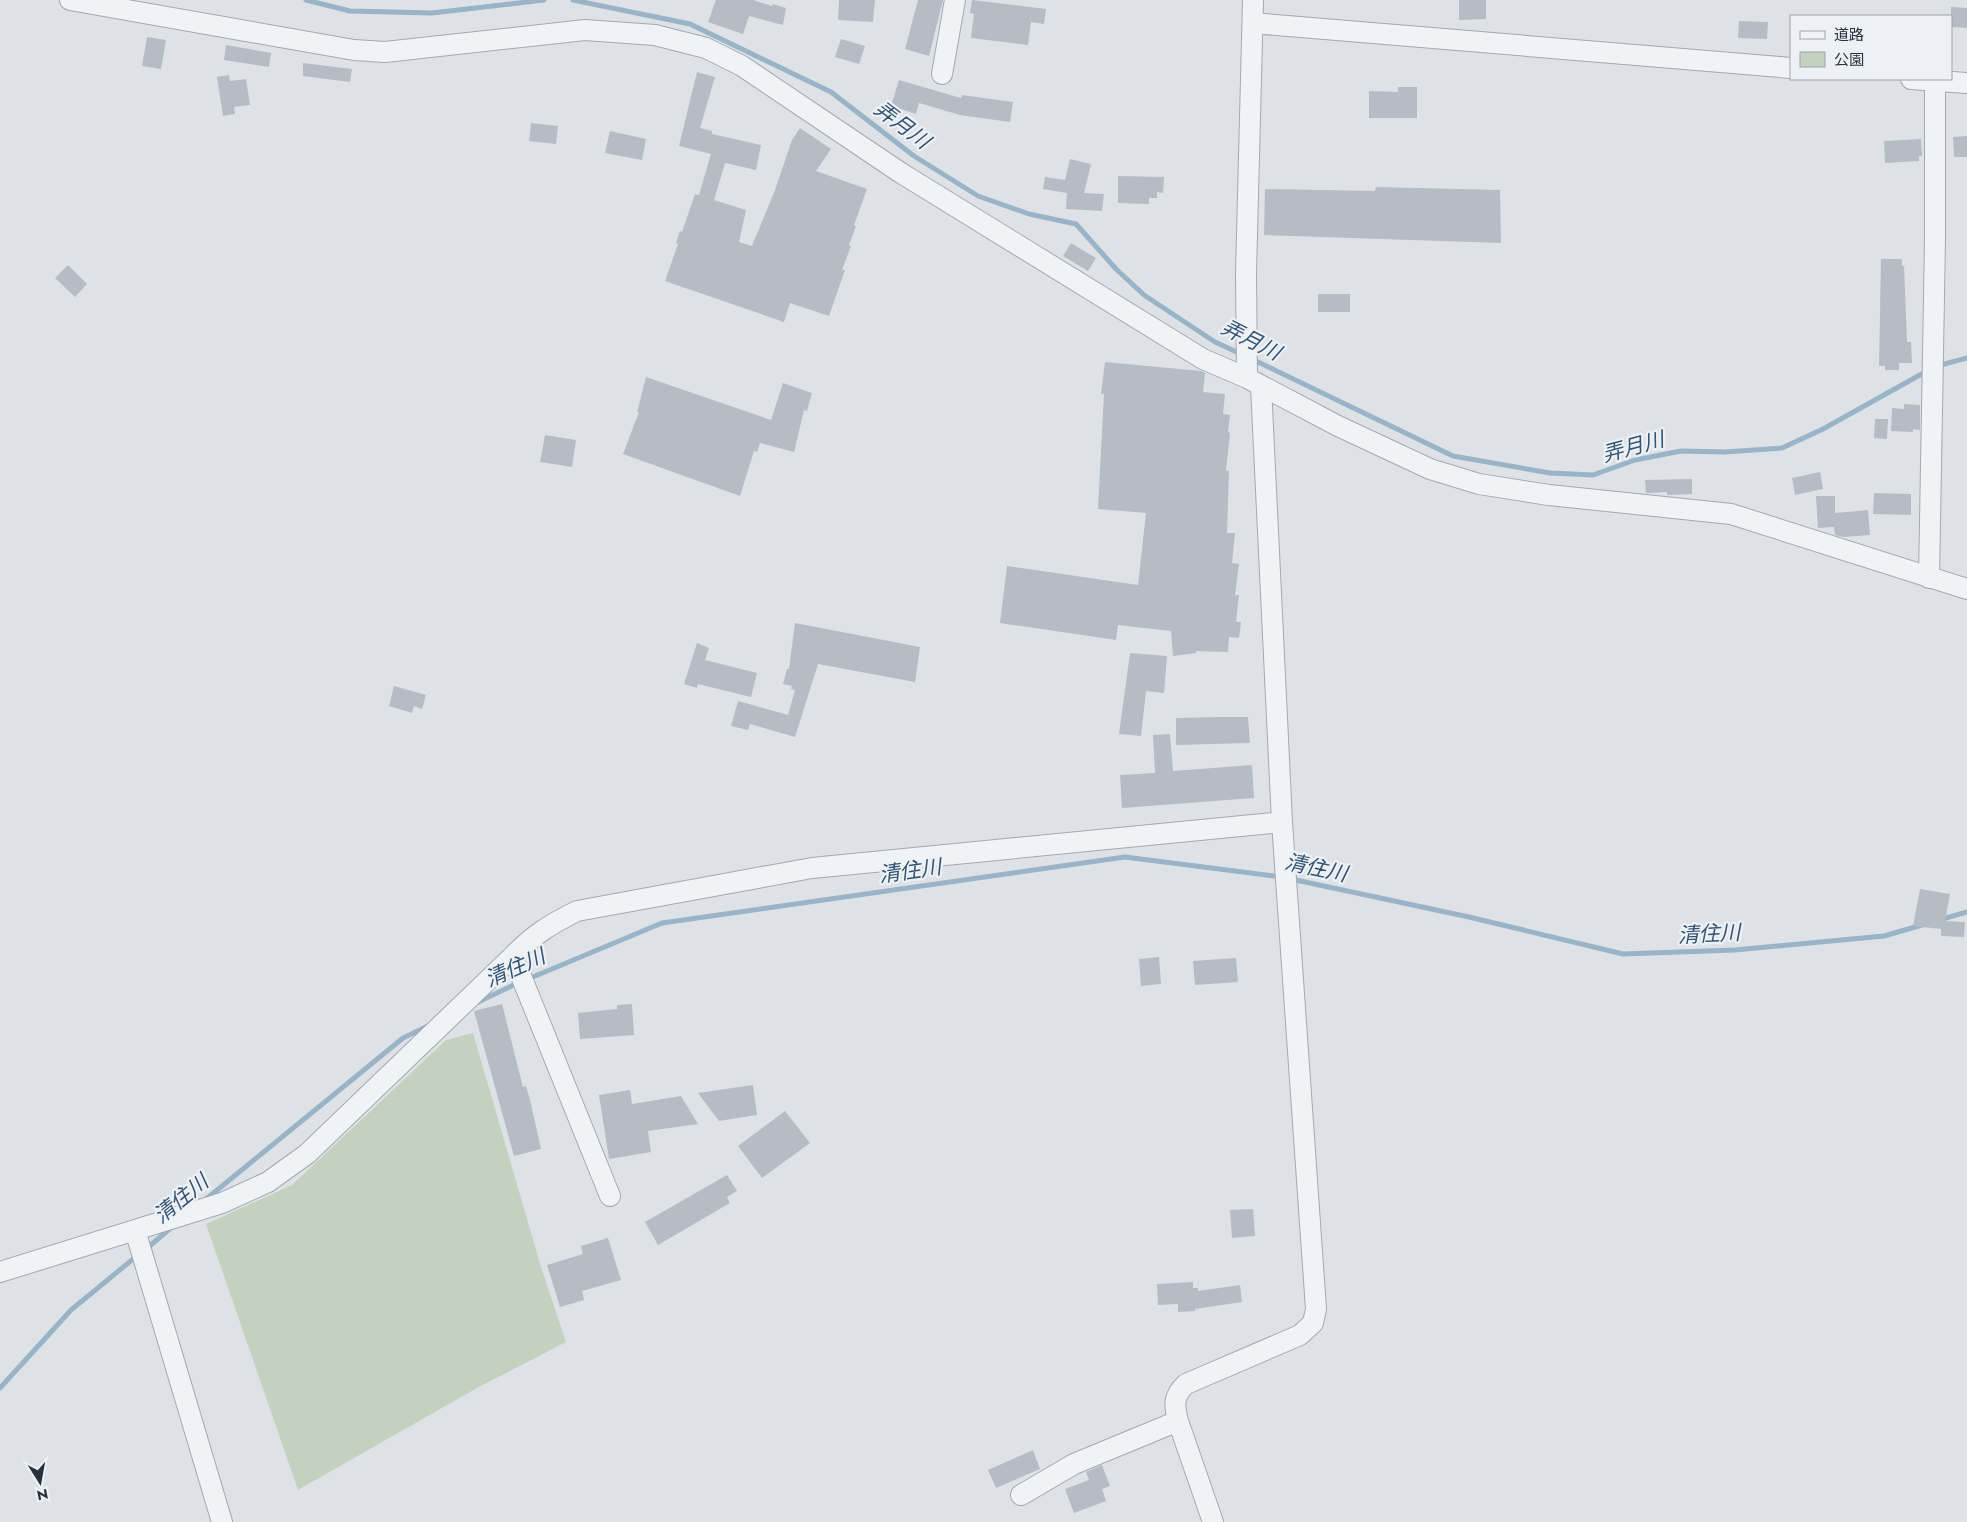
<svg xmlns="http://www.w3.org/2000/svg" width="1967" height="1522" viewBox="0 0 1967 1522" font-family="Jost,'Noto Sans JP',sans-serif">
	<rect width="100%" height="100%" fill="#dee2e7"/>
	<path fill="#c5d1bf" d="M 473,1033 L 541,1267 L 566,1342 L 477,1388 L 298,1490 L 206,1224 L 292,1185 L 446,1040 Z"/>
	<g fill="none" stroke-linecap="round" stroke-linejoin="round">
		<path stroke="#99b3c7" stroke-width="5" d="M 306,0 L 350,11 L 432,13 L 544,0
			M 573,0 L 690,24 L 831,92 L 914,156 L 978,196 L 1029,214 L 1076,224 L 1116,269 L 1144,295 L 1215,342 L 1243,355
			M 1252,359 L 1453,456 L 1550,473 L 1593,475 L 1635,460 L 1681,451 L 1725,452 L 1782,448 L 1823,429 L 1927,371
			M 1937,366 L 1967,358
			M 1291,879 L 1469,917 L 1623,954 L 1735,950 L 1884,936 L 1922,925
			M 1939,920 L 1967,912
			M 528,979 L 662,923 L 1125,857 L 1282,877
			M 476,1003 L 520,982
			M 205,1200 L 403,1038 L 430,1025
			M 145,1250 L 173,1226
			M 0,1388 L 71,1310 L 138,1255"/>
	</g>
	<path fill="#b5bcc4" d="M 716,0 L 753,0 L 772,6 L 773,4 L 786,8 L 783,25 L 749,16 L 743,34 L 708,22 Z
		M 839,0 L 875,0 L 873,22 L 838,20 Z
		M 918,0 L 943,0 L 929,56 L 905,49 Z
		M 972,0 L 1046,9 L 1044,24 L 1031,22 L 1028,45 L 971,38 L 974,14 L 970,13 Z
		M 1459,0 L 1486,0 L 1486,19 L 1459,20 Z
		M 1951,7 L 1967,8 L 1967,28 L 1951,27 Z
		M 1739,21 L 1768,22 L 1767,39 L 1738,38 Z
		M 147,37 L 166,40 L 161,69 L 142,66 Z
		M 841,39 L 865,46 L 859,64 L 835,57 Z
		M 226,45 L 271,53 L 269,67 L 224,60 Z
		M 303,63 L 352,69 L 350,82 L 303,76 Z
		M 697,72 L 715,77 L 700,128 L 712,131 L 712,134 L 761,145 L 756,170 L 725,163 L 714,200 L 746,210 L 739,242 L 752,246 L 775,190 L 792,140 L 800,128 L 831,149 L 816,171 L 867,189 L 854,225 L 856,226 L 849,245 L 851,246 L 842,270 L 845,270 L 829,316 L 790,303 L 784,322 L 665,281 L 678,244 L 676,243 L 680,231 L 682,232 L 695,194 L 699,195 L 711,154 L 679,146 Z
		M 229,75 L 230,81 L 246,79 L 250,105 L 234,107 L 235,114 L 223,116 L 217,77 Z
		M 899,80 L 961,98 L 962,95 L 1013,102 L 1010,122 L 960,115 L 919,103 L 916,114 L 891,106 Z
		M 1398,87 L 1417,87 L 1417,118 L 1369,118 L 1369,91 L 1398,92 Z
		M 531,123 L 558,126 L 556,144 L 529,141 Z
		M 610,131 L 646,139 L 642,160 L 605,153 Z
		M 1967,136 L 1967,157 L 1954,157 L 1953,137 Z
		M 1921,139 L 1922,156 L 1919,156 L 1919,161 L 1885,163 L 1884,141 Z
		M 1070,159 L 1091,164 L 1084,193 L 1104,194 L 1102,211 L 1066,209 L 1067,193 L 1043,189 L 1045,177 L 1065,180 Z
		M 1118,176 L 1164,177 L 1163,193 L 1157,192 L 1157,198 L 1149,198 L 1149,204 L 1118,203 Z
		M 1376,187 L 1500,190 L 1501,243 L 1264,235 L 1265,189 L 1375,191 Z
		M 1071,243 L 1096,258 L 1088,271 L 1063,256 Z
		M 1881,259 L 1902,259 L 1902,266 L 1904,266 L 1907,342 L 1911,342 L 1912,363 L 1899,363 L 1899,370 L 1885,370 L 1885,366 L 1879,366 Z
		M 68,265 L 87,284 L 75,297 L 55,278 Z
		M 1318,294 L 1350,294 L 1350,312 L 1318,312 Z
		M 1105,362 L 1201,371 L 1205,373 L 1203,392 L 1225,394 L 1223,414 L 1230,415 L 1228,432 L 1230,433 L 1226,470 L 1229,471 L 1227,533 L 1235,533 L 1232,563 L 1239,564 L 1235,595 L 1239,595 L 1236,622 L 1241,622 L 1239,638 L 1229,637 L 1228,652 L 1196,651 L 1196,653 L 1173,656 L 1171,631 L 1118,625 L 1116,640 L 1000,623 L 1007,566 L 1138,585 L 1146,513 L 1098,509 L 1103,413 L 1104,394 L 1101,394 Z
		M 646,377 L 771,420 L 783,383 L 812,393 L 807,411 L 804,410 L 794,452 L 760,443 L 757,452 L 754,451 L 740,496 L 623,454 L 639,412 L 637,412 Z
		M 1904,404 L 1920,405 L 1920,430 L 1913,429 L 1913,432 L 1891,431 L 1892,408 L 1904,409 Z
		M 1875,419 L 1888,419 L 1887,439 L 1874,438 Z
		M 545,435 L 576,440 L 572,467 L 540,462 Z
		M 1820,472 L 1823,489 L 1795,495 L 1792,478 Z
		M 1692,479 L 1692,494 L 1667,495 L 1667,492 L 1646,493 L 1645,480 Z
		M 1874,493 L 1911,494 L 1911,515 L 1873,514 Z
		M 1816,496 L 1835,496 L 1835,513 L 1868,510 L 1870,535 L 1843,537 L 1835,535 L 1834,527 L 1818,528 Z
		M 795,623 L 920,647 L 915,682 L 818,664 L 795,737 L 750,724 L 748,730 L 731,726 L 738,701 L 788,715 L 795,690 L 791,689 L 792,686 L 783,684 L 787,669 L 789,669 Z
		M 697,643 L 709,648 L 705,660 L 757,673 L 751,697 L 698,684 L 697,688 L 684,684 Z
		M 1130,653 L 1167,656 L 1164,693 L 1146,691 L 1141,736 L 1119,734 Z
		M 394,686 L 426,695 L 422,709 L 414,706 L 412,713 L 389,706 Z
		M 1220,717 L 1248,717 L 1250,743 L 1176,745 L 1176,718 Z
		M 1170,734 L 1173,771 L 1252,765 L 1254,798 L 1122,808 L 1120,775 L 1155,773 L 1153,735 Z
		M 1920,889 L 1950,894 L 1945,921 L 1965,922 L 1964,937 L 1941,936 L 1941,929 L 1913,926 Z
		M 1159,957 L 1161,984 L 1141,986 L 1139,959 Z
		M 1236,958 L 1238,982 L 1195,985 L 1193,961 Z
		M 502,1004 L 523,1087 L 526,1086 L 530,1100 L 541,1149 L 514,1156 L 474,1011 Z
		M 632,1004 L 634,1035 L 580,1039 L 578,1013 L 617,1009 L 617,1005 Z
		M 753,1085 L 757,1115 L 719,1121 L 698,1093 Z
		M 630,1090 L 632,1104 L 681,1096 L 698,1124 L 648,1131 L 651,1152 L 609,1159 L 599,1095 Z
		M 785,1111 L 810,1143 L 762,1178 L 738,1146 Z
		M 727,1175 L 737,1191 L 727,1197 L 730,1203 L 658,1245 L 645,1222 Z
		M 1253,1209 L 1255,1236 L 1232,1238 L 1230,1210 Z
		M 608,1238 L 621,1280 L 582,1291 L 584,1300 L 560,1307 L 547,1265 L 583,1254 L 581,1246 Z
		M 1193,1282 L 1193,1288 L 1198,1288 L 1198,1291 L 1240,1285 L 1242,1302 L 1195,1309 L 1195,1311 L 1178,1312 L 1178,1304 L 1158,1305 L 1157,1284 Z
		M 1033,1450 L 1040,1469 L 996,1488 L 988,1470 Z
		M 1102,1465 L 1110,1486 L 1102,1489 L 1106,1501 L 1074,1513 L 1065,1489 L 1089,1480 L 1086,1472 Z"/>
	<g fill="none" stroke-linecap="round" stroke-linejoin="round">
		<defs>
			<path id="minor" d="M 70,0 L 354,50 L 385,52 L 585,30 L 655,35 L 706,48 L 742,66 L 901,173 L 1203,359 L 1247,378 L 1338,426 L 1430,469 L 1479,484 L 1549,495 L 1731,514 L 1967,589
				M 1253,23 L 1791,68
				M 942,74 L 955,0
				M 1911,79 L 1967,83
				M 1247,378 L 1246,274 L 1253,0
				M 1929,578 L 1935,240 L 1935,81
				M 511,958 L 519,971 L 610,1196
				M 135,1230 L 222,1522
				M 0,1272 L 222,1203 L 268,1182 L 307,1154 L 511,958 C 533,935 549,925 577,911 L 812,868 L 1282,822
				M 1021,1495 L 1074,1464 L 1178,1421
				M 1213,1522 L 1178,1421 C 1174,1405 1173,1396 1186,1384 L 1300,1335 L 1313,1323 L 1316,1309 L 1282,822 L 1261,386"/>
		</defs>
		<use href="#minor" stroke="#a3a9b1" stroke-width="22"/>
		<use href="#minor" stroke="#f0f3f6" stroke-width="20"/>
	</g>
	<g text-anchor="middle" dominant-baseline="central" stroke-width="4.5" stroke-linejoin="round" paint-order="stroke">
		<g font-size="21" font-style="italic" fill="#325371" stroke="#edf1f5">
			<text transform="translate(902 125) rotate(37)">弄月川</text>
			<text transform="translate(1251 340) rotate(27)">弄月川</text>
			<text transform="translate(1633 447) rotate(-15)">弄月川</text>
			<text transform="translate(1316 868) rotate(12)">清住川</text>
			<text transform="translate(910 871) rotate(-8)">清住川</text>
			<text transform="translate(1709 934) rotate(-3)">清住川</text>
			<text transform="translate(515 968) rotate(-24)">清住川</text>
			<text transform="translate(181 1199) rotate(-39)">清住川</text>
		</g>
	</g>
	<rect x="1790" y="15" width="162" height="65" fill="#edf1f5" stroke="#9ea4ac"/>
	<rect x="1800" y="31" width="25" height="8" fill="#f0f3f6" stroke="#9ea4ac"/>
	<text x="1834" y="40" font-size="15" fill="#27313e">道路</text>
	<rect x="1800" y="52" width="25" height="15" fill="#c5d1bf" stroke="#9ea4ac"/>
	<text x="1834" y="65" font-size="15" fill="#27313e">公園</text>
	<g transform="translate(40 1482) rotate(169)" stroke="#edf1f5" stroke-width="4" paint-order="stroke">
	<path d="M0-4L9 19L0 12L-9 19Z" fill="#27313e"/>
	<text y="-8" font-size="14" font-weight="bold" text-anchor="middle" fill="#27313e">N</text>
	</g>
</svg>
